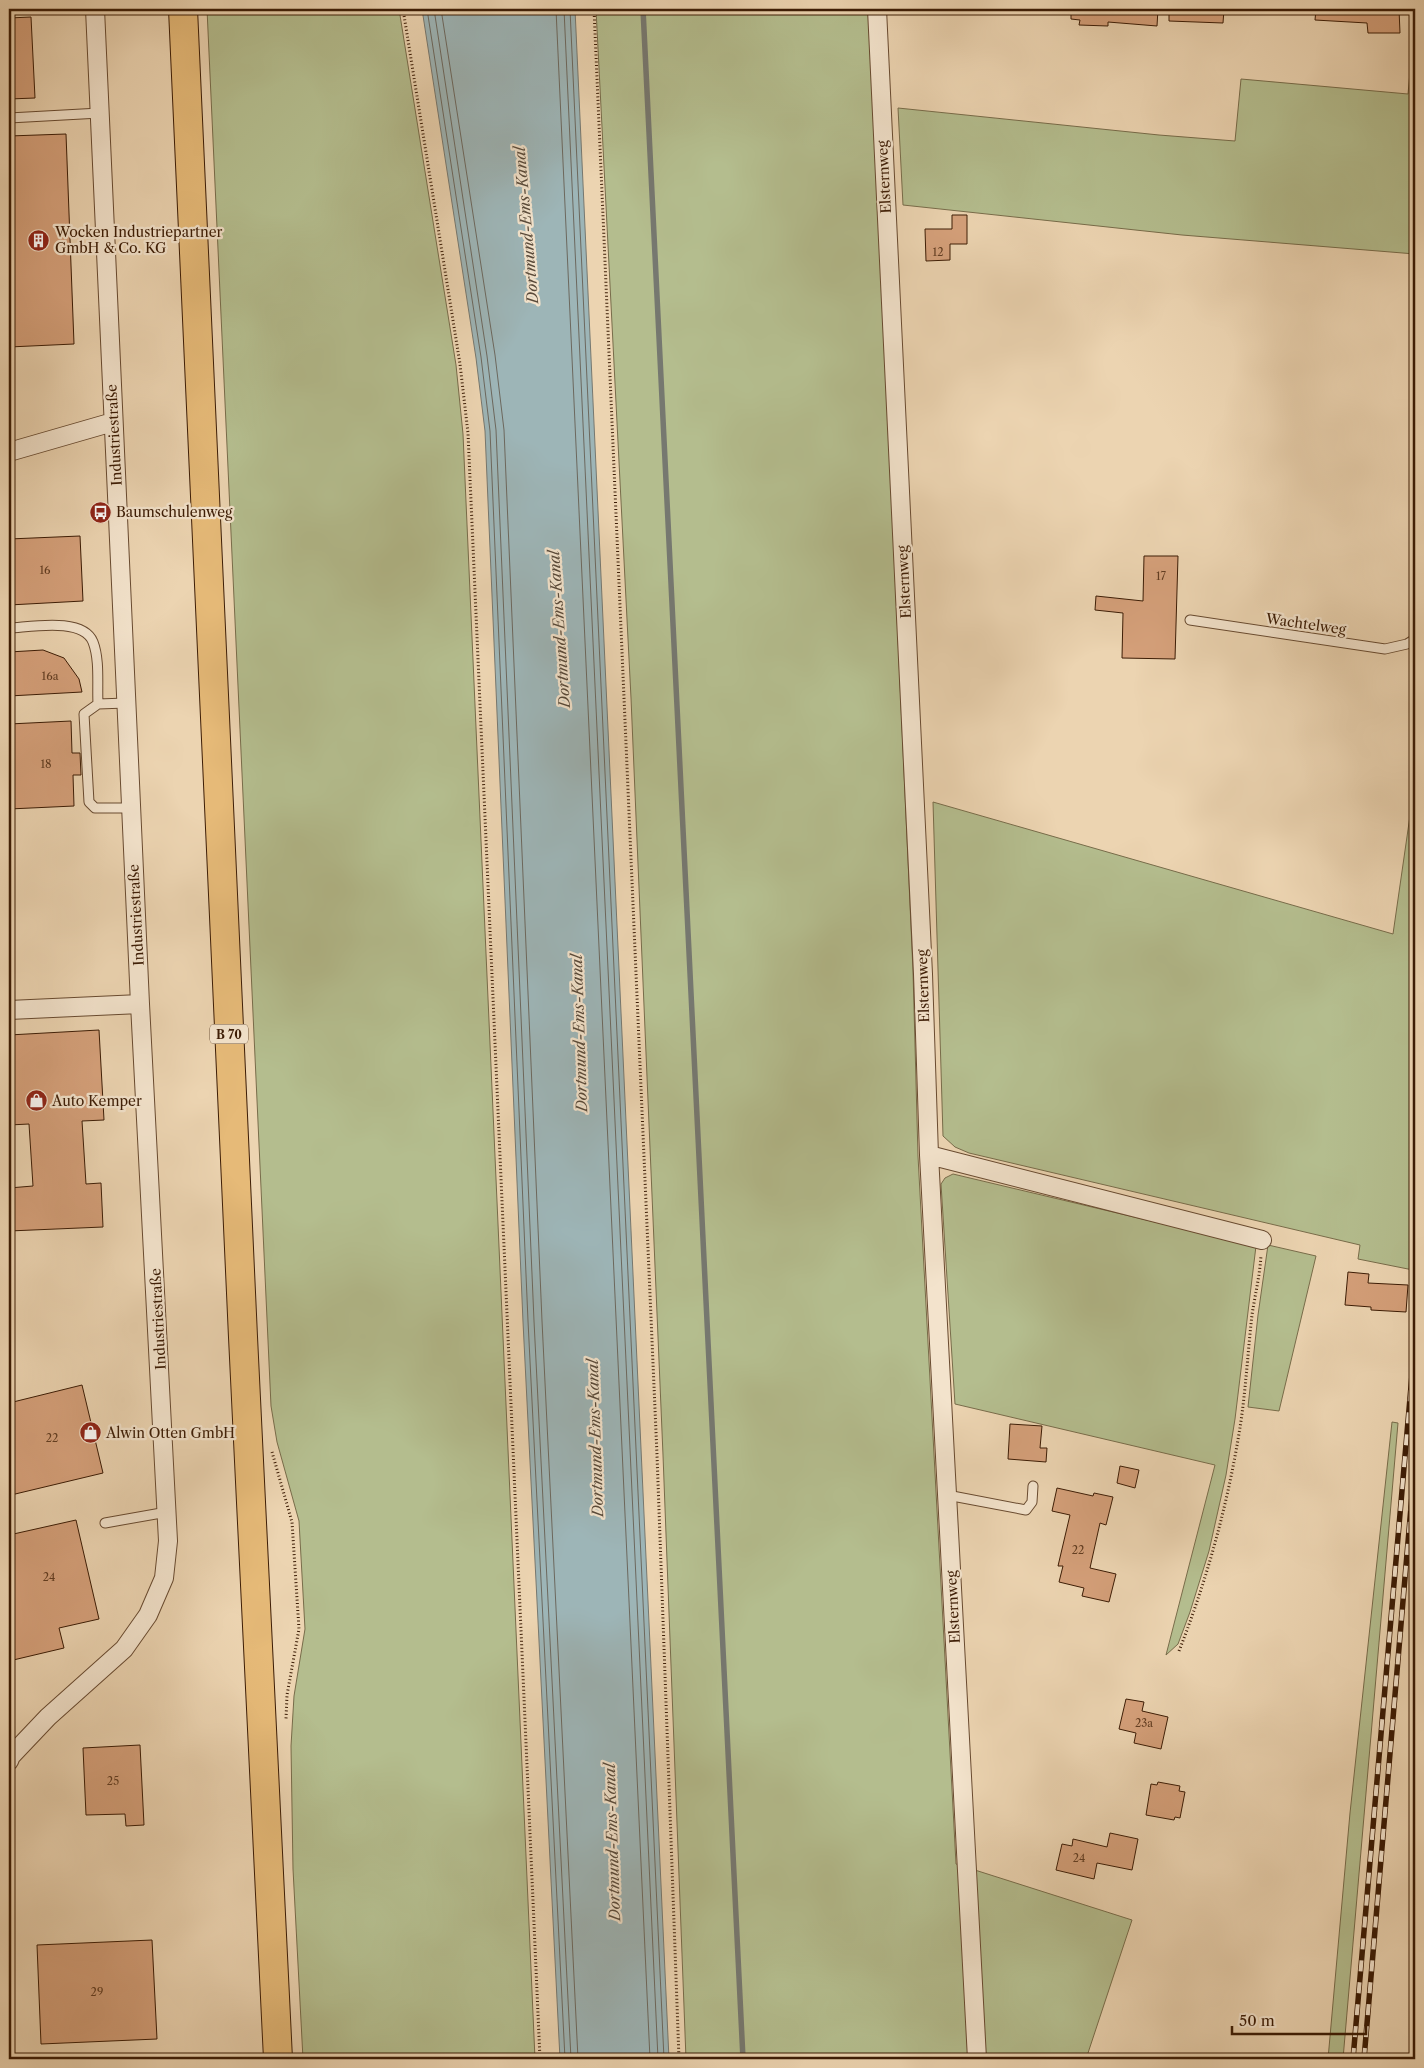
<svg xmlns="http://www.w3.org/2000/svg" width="1424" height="2068" viewBox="0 0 1424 2068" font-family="'Libre Caslon Text',serif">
	<rect width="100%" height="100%" fill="#ecd4b1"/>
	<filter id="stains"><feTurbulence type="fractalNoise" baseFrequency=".004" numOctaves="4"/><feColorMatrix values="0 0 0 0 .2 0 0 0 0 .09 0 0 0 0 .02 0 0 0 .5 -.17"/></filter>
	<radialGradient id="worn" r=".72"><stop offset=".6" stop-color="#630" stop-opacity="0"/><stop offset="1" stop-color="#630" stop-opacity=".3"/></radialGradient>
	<path fill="#b4bd8e" stroke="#786c4a" d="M 207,9 L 399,9 L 456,365 L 463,434 L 535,2059 L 303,2059 L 293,1869 L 291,1746 L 294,1696 L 305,1629 L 299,1521 L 277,1442 L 271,1406 Z
		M 596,9 L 874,9 L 887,393 L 913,971 L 918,1156 L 956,1864 L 1132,1920 L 1086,2059 L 686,2059 L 663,1455 L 631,698 Z
		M 1415,18 L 1415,254 L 1182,235 L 903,205 L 898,108 L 1159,135 L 1235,141 L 1241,79 L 1408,94 Z
		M 1415,781 L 1415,1238 L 1413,1270 L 1358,1259 L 1360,1245 L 969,1153 L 955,1147 L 943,1136 L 933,802 L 1393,934 Z
		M 953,1174 L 1256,1246 L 1235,1419 L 1226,1475 L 1209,1551 L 1190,1612 L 1178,1644 L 1166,1655 L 1215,1465 L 955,1404 L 941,1184 L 945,1178 Z
		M 1268,1245 L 1316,1256 L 1279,1411 L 1248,1407 L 1258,1315 Z
		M 1392,1422 L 1398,1423 L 1343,2059 L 1328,2059 L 1350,1813 Z"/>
	<path fill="#9db5b7" stroke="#767870" d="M 422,9 L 575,9 L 669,2059 L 560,2059 L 523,1322 L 485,431 L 476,358 Z"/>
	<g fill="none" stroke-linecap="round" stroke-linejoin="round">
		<path stroke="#6c685e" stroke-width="1" d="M 427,9 L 481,357 L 490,431 L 528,1321 L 565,2059
			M 434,9 L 487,356 L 496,430 L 534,1321 L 571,2059
			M 441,9 L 495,355 L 504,430 L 542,1321 L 578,2059
			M 556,9 L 650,2059
			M 564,9 L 658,2059
			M 570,9 L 664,2059"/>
		<path stroke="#767870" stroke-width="5.5" d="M 643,9 L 743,2059"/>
	</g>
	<path fill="#d5a07a" stroke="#3c1c05" d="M 1071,9 L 1158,9 L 1157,26 L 1108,22 L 1108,26 L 1079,25 L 1080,20 L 1071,19 Z
		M 1169,9 L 1224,9 L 1223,23 L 1169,21 Z
		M 1316,9 L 1399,9 L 1400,33 L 1368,33 L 1367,23 L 1315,20 Z
		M 31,17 L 35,98 L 9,99 L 9,18 Z
		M 66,134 L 74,344 L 9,347 L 9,136 Z
		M 952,215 L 967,215 L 967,244 L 950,244 L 950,260 L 926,261 L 925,229 L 952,229 Z
		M 80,536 L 83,601 L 9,605 L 9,539 Z
		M 1144,556 L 1178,556 L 1175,659 L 1122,658 L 1123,613 L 1095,610 L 1096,596 L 1143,601 Z
		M 43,650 L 64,658 L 79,679 L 82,692 L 9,696 L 9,652 Z
		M 71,721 L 72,753 L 80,753 L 81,775 L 73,775 L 74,806 L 9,809 L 9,724 Z
		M 99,1030 L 104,1120 L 82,1121 L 86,1184 L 101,1183 L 103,1227 L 9,1231 L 9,1188 L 33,1186 L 29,1124 L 9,1125 L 9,1035 Z
		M 1348,1272 L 1369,1274 L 1368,1283 L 1408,1285 L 1406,1312 L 1371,1310 L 1371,1307 L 1345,1305 Z
		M 82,1385 L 103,1473 L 11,1495 L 9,1487 L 9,1403 Z
		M 1010,1424 L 1042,1426 L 1040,1448 L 1047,1448 L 1046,1462 L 1008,1459 Z
		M 1120,1466 L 1139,1470 L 1135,1488 L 1117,1483 Z
		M 1057,1488 L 1093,1496 L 1094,1493 L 1113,1497 L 1106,1525 L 1100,1523 L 1090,1568 L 1116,1574 L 1109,1602 L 1082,1596 L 1084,1588 L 1059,1582 L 1063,1566 L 1058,1566 L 1070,1515 L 1052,1511 Z
		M 76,1520 L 99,1619 L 59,1628 L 64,1648 L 9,1661 L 9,1535 Z
		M 1126,1699 L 1144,1702 L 1142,1711 L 1168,1717 L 1161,1749 L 1134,1743 L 1136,1733 L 1119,1729 Z
		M 140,1745 L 144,1825 L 126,1826 L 125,1814 L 86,1815 L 83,1748 Z
		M 1158,1782 L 1180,1786 L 1179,1791 L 1185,1792 L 1180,1818 L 1175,1817 L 1174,1820 L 1146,1815 L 1151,1784 L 1157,1785 Z
		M 1110,1833 L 1138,1839 L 1132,1870 L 1097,1863 L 1094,1879 L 1056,1870 L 1062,1844 L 1072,1846 L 1073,1839 L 1107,1847 Z
		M 152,1940 L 157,2039 L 41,2044 L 37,1945 Z"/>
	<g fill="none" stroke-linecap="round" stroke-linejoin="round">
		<defs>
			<path id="service" d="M 9,118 L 100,113
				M 1190,620 L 1385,649 L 1407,644 L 1415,639
				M 9,628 C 31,627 83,617 93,642 C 100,660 97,685 98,704 L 126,703
				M 98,704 L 84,714 L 89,802 L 95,808 L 131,808
				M 947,1495 L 1026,1510 L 1032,1502 L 1033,1486
				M 105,1523 L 167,1512"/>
			<path id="minor" d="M 877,9 L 923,974 L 929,1155 L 977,2059
				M 9,452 L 113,422
				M 9,1010 L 140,1004
				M 929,1155 L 1262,1240
				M 9,1761 L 11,1756 L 48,1717 L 124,1649 L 148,1615 L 164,1578 L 168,1541 L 140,1004 L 95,9"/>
			<path id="primary" d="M 183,9 L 243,1337 L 278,2059"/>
		</defs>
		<use href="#service" stroke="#684a30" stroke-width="11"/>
		<use href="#minor" stroke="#684a30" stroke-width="20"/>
		<use href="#primary" stroke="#3c1c05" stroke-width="30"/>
		<path stroke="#3c1c05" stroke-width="3" stroke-dasharray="1 2.5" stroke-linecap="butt" d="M 403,9 L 460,364 L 468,433 L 540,2059
			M 594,9 L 657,1455 L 679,2059
			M 272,1452 L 292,1522 L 299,1629 L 287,1695 L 286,1719
			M 1179,1651 C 1208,1577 1229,1500 1241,1421 C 1246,1386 1248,1350 1252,1315 C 1255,1295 1260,1275 1261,1255"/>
		<use href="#service" stroke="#f3e3cc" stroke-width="9"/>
		<use href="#minor" stroke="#f3e3cc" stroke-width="18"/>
		<use href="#primary" stroke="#e6ba78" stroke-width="28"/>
		<defs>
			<path id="rail" d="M 1353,2059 L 1415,1340
				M 1364,2059 L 1415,1460"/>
		</defs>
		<use href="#rail" stroke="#3c1c05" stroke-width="5.5"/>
		<use href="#rail" stroke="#f3e3cc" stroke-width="4" stroke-dasharray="11" stroke-linecap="butt"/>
	</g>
	<defs>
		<symbol id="building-disc" viewBox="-11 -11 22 22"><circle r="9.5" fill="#8f2418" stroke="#f3e3cc"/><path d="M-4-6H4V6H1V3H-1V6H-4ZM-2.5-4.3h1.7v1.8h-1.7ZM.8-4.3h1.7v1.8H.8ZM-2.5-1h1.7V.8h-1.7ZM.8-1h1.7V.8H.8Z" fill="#fff"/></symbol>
		<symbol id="bus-disc" viewBox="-11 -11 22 22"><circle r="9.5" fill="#8f2418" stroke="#f3e3cc"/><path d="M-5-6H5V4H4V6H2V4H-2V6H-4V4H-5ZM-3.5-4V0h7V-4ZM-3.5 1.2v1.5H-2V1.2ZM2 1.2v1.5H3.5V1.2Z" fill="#fff"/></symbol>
		<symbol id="shop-disc" viewBox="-11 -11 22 22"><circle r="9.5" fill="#8f2418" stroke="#f3e3cc"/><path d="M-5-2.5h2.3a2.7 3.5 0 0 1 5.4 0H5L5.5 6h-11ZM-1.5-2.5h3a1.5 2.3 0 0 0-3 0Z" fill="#fff"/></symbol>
	</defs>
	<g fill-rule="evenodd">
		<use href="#building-disc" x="26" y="228" width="25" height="25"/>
		<use href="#bus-disc" x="88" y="500" width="25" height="25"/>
		<use href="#shop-disc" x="24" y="1088" width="25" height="25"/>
		<use href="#shop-disc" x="78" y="1420" width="25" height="25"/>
	</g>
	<g text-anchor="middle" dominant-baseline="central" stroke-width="4.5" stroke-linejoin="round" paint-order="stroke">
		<g font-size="11" fill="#623d22">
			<text x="938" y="252">12</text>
			<text x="45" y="570">16</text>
			<text x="1161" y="576">17</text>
			<text x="50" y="676">16a</text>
			<text x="46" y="764">18</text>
			<text x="52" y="1438">22</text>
			<text x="1078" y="1550">22</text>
			<text x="49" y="1577">24</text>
			<text x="1144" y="1723">23a</text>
			<text x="113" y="1781">25</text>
			<text x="1079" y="1858">24</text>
			<text x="97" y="1992">29</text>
		</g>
		<rect fill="#f3e3cc" stroke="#735841" stroke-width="1" x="210" y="1024.5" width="38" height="19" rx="4"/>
		<g font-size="12" font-weight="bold" fill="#3c1c05">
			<text x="229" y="1034">B 70</text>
		</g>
		<g font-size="14" fill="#3c1c05" stroke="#f3e3cc">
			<text transform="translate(884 177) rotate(-93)">Elsternweg</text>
			<text transform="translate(114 435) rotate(-93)">Industriestraße</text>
			<text transform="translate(904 582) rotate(-93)">Elsternweg</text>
			<text transform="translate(1306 624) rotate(8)">Wachtelweg</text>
			<text transform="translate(136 915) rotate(-93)">Industriestraße</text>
			<text transform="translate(923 986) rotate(-92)">Elsternweg</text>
			<text transform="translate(158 1319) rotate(-93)">Industriestraße</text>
			<text transform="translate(953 1607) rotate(-93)">Elsternweg</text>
		</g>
		<g font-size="14" fill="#3c1c05" stroke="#f3e3cc" text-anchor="start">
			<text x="55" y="232">Wocken Industriepartner<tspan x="55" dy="16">GmbH &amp; Co. KG</tspan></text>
			<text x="116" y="512">Baumschulenweg</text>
			<text x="52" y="1101">Auto Kemper</text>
			<text x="106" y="1433">Alwin Otten GmbH</text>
		</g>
		<g font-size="15" font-style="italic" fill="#594a3a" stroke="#f3e3cc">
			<text transform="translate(526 225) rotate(-95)">Dortmund-Ems-Kanal</text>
			<text transform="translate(559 629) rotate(-94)">Dortmund-Ems-Kanal</text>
			<text transform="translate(579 1033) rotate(-92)">Dortmund-Ems-Kanal</text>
			<text transform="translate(595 1438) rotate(-92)">Dortmund-Ems-Kanal</text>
			<text transform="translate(612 1842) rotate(-92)">Dortmund-Ems-Kanal</text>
		</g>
	</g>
	<rect width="1424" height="2068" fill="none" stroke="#ecd4b1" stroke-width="30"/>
	<rect x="10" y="10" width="1404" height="2048" fill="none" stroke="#3c1c05" stroke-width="2.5"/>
	<rect x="15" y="15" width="1394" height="2038" fill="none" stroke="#3c1c05"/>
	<path d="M1232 2026v8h134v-8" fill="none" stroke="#3c1c05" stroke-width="2.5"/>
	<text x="1239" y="2026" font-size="15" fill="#3c1c05" stroke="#f3e3cc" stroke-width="4" paint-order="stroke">50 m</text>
	<rect width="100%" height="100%" filter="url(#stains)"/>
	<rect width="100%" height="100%" fill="url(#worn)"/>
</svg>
